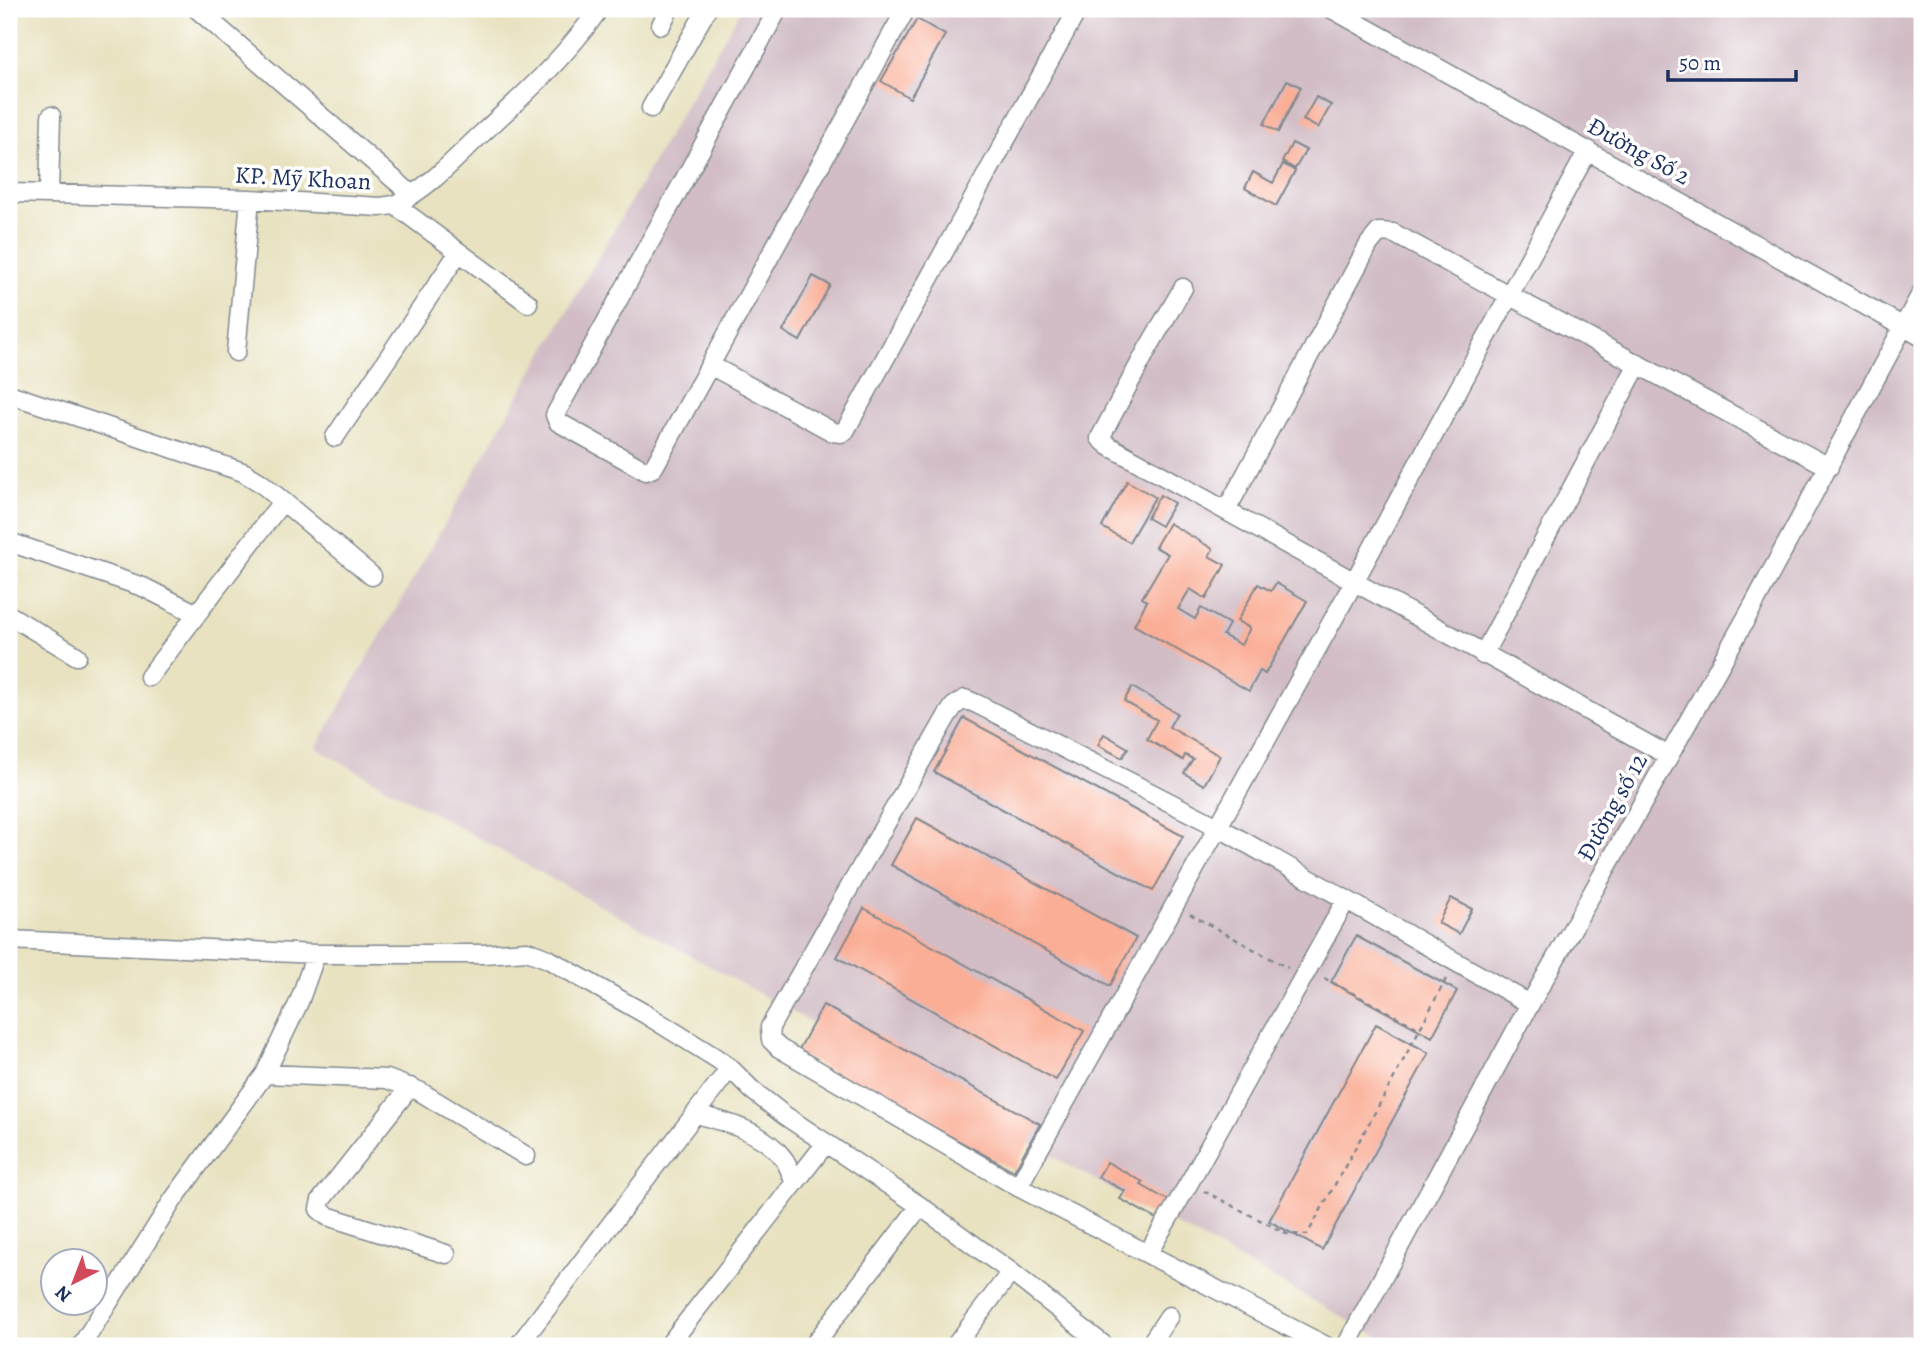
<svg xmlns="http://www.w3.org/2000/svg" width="1931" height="1355" viewBox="0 0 1931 1355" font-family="Alegreya,serif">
	<rect width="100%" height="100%" fill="#fff"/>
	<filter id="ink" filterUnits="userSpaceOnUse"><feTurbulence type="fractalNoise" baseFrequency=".0143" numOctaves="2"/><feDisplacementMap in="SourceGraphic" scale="14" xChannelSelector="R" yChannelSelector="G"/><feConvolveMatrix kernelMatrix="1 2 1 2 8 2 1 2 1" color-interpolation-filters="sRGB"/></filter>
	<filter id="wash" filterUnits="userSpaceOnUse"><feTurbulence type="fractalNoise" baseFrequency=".00686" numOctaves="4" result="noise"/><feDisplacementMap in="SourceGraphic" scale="28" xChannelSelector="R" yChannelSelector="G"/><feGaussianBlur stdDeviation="1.57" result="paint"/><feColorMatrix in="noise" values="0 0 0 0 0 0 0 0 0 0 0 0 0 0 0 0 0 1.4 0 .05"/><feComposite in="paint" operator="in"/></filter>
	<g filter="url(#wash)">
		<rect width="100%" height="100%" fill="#e8e2c0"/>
		<path fill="#d2bdc6" d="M 741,9 L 1922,9 L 1922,1346 L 1395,1346 L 316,748 Z"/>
		<g id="blocks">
			<path fill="#faae96" d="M 917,19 L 945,35 L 910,98 L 881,81 Z
				M 1287,80 L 1301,87 L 1278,132 L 1264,124 Z
				M 1316,97 L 1331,105 L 1318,128 L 1303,120 Z
				M 1292,143 L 1306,150 L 1295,169 L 1282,162 Z
				M 1283,164 L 1295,171 L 1276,206 L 1245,188 L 1253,172 L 1273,183 Z
				M 813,276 L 830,285 L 800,341 L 783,331 Z
				M 1127,481 L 1155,497 L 1129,542 L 1102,527 Z
				M 1160,495 L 1174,503 L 1161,526 L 1147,518 Z
				M 1169,523 L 1213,549 L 1209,556 L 1225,565 L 1206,599 L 1190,589 L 1178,609 L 1195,619 L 1201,608 L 1229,624 L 1223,635 L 1241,645 L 1250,628 L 1237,621 L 1258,584 L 1271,591 L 1276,583 L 1307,601 L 1265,674 L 1260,671 L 1249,691 L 1134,625 L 1147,601 L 1142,598 L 1168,554 L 1155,547 Z
				M 1132,687 L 1177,713 L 1169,727 L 1220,756 L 1204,785 L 1184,773 L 1193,759 L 1185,755 L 1183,760 L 1147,739 L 1157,720 L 1124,701 Z
				M 964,718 L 1183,836 L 1153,891 L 934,772 Z
				M 1104,734 L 1128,748 L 1122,758 L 1098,745 Z
				M 917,818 L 1136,938 L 1110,986 L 891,865 Z
				M 1451,898 L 1472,909 L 1459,934 L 1438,923 Z
				M 864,908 L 1084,1031 L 1056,1080 L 837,957 Z
				M 1356,936 L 1457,991 L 1432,1037 L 1331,982 Z
				M 823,1005 L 1040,1124 L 1014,1171 L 797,1053 Z
				M 1376,1024 L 1429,1053 L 1322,1250 L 1269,1221 Z
				M 1107,1162 L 1143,1182 L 1141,1185 L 1169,1201 L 1158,1220 L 1120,1199 L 1125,1191 L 1098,1177 Z"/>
		</g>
	</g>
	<g filter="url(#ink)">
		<use href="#blocks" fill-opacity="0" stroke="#82888f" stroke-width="2"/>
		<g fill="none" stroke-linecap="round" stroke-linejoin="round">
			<defs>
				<path id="minor" d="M 197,9 L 411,194
					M 778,9 L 555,415 L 558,422 L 646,471 L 653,468 L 655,465 L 906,9
					M 1332,9 L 1922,337
					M 661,25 L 669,9
					M 651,108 L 707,9
					M 9,193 L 250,199 L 380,207 C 385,206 391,206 396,204 C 427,189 452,162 476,139 C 520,99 565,58 599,9
					M 49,194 L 51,116
					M 395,205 L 528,303
					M 1183,288 L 1148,348 L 1100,438 L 1109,446 L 1669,756
					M 236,352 L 250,199
					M 710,365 L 833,432 L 841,433 L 845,431 L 1078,9
					M 9,394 L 243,472 L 261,483 L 372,576
					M 335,437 L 459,252
					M 1226,511 L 1369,244 L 1379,232 L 1393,233 L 1829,467
					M 9,542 L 143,587 L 197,614
					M 9,615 L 77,656
					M 1483,655 L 1638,364
					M 149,677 L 282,502
					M 9,940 L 316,954 L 484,954 L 527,951 L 548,959 L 647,1015 L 716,1058 L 730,1068 L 752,1090 L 784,1115 L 920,1206 L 1011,1272 L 1105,1346
					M 265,1074 L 387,1079 L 419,1091 L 526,1156
					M 410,1087 L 321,1200 L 319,1209 L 327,1216 L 446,1254
					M 696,1114 C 726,1122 764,1132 783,1158 C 789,1165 791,1175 795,1183
					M 1018,1187 L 1354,582 L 1588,150
					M 1148,1253 L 1189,1183 L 1346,900
					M 81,1346 L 173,1200 L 265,1074 L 299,1002 L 316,954
					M 518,1346 L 730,1068
					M 668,1346 L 826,1143
					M 813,1346 L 920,1206
					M 955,1346 L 1011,1272
					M 1149,1346 L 1169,1316
					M 1326,1346 L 1018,1187 L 779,1048 L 771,1040 L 770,1027 L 947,716 L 954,706 L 965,699 L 977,704 L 1218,827 L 1530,1004
					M 1346,1346 L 1530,1004 L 1753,606 L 1922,292"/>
			</defs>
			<use href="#minor" stroke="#82888f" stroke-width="21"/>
			<path stroke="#82888f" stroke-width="2.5" stroke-dasharray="5 5" stroke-linecap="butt" d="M 1190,914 L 1288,968
				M 1324,978 L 1420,1029
				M 1204,1191 L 1287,1234 L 1307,1235 L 1394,1078 L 1447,977"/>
			<use href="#minor" stroke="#fff" stroke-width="18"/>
		</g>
	</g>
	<g text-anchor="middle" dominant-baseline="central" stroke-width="7" stroke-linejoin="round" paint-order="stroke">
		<g font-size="24" fill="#1b2f5e" stroke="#fff">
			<text transform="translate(1639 151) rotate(29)">Đường Số 2</text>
			<text transform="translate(303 178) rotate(3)">KP. Mỹ Khoan</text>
			<text transform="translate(1612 807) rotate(-61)">Đường số 12</text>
		</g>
	</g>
	<rect width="1931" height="1355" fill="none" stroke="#fff" stroke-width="35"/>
	<g transform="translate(74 1282) rotate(222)"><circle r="33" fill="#ffffff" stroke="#a4acbf" stroke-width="2"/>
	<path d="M0-5L12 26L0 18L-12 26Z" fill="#d1495b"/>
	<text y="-10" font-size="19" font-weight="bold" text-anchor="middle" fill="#1b2f5e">N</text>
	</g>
	<path d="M1668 70v10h128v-10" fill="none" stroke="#1b2f5e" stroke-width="3.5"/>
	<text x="1679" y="70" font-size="21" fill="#1b2f5e" stroke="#ffffff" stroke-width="5" paint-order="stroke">50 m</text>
</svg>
